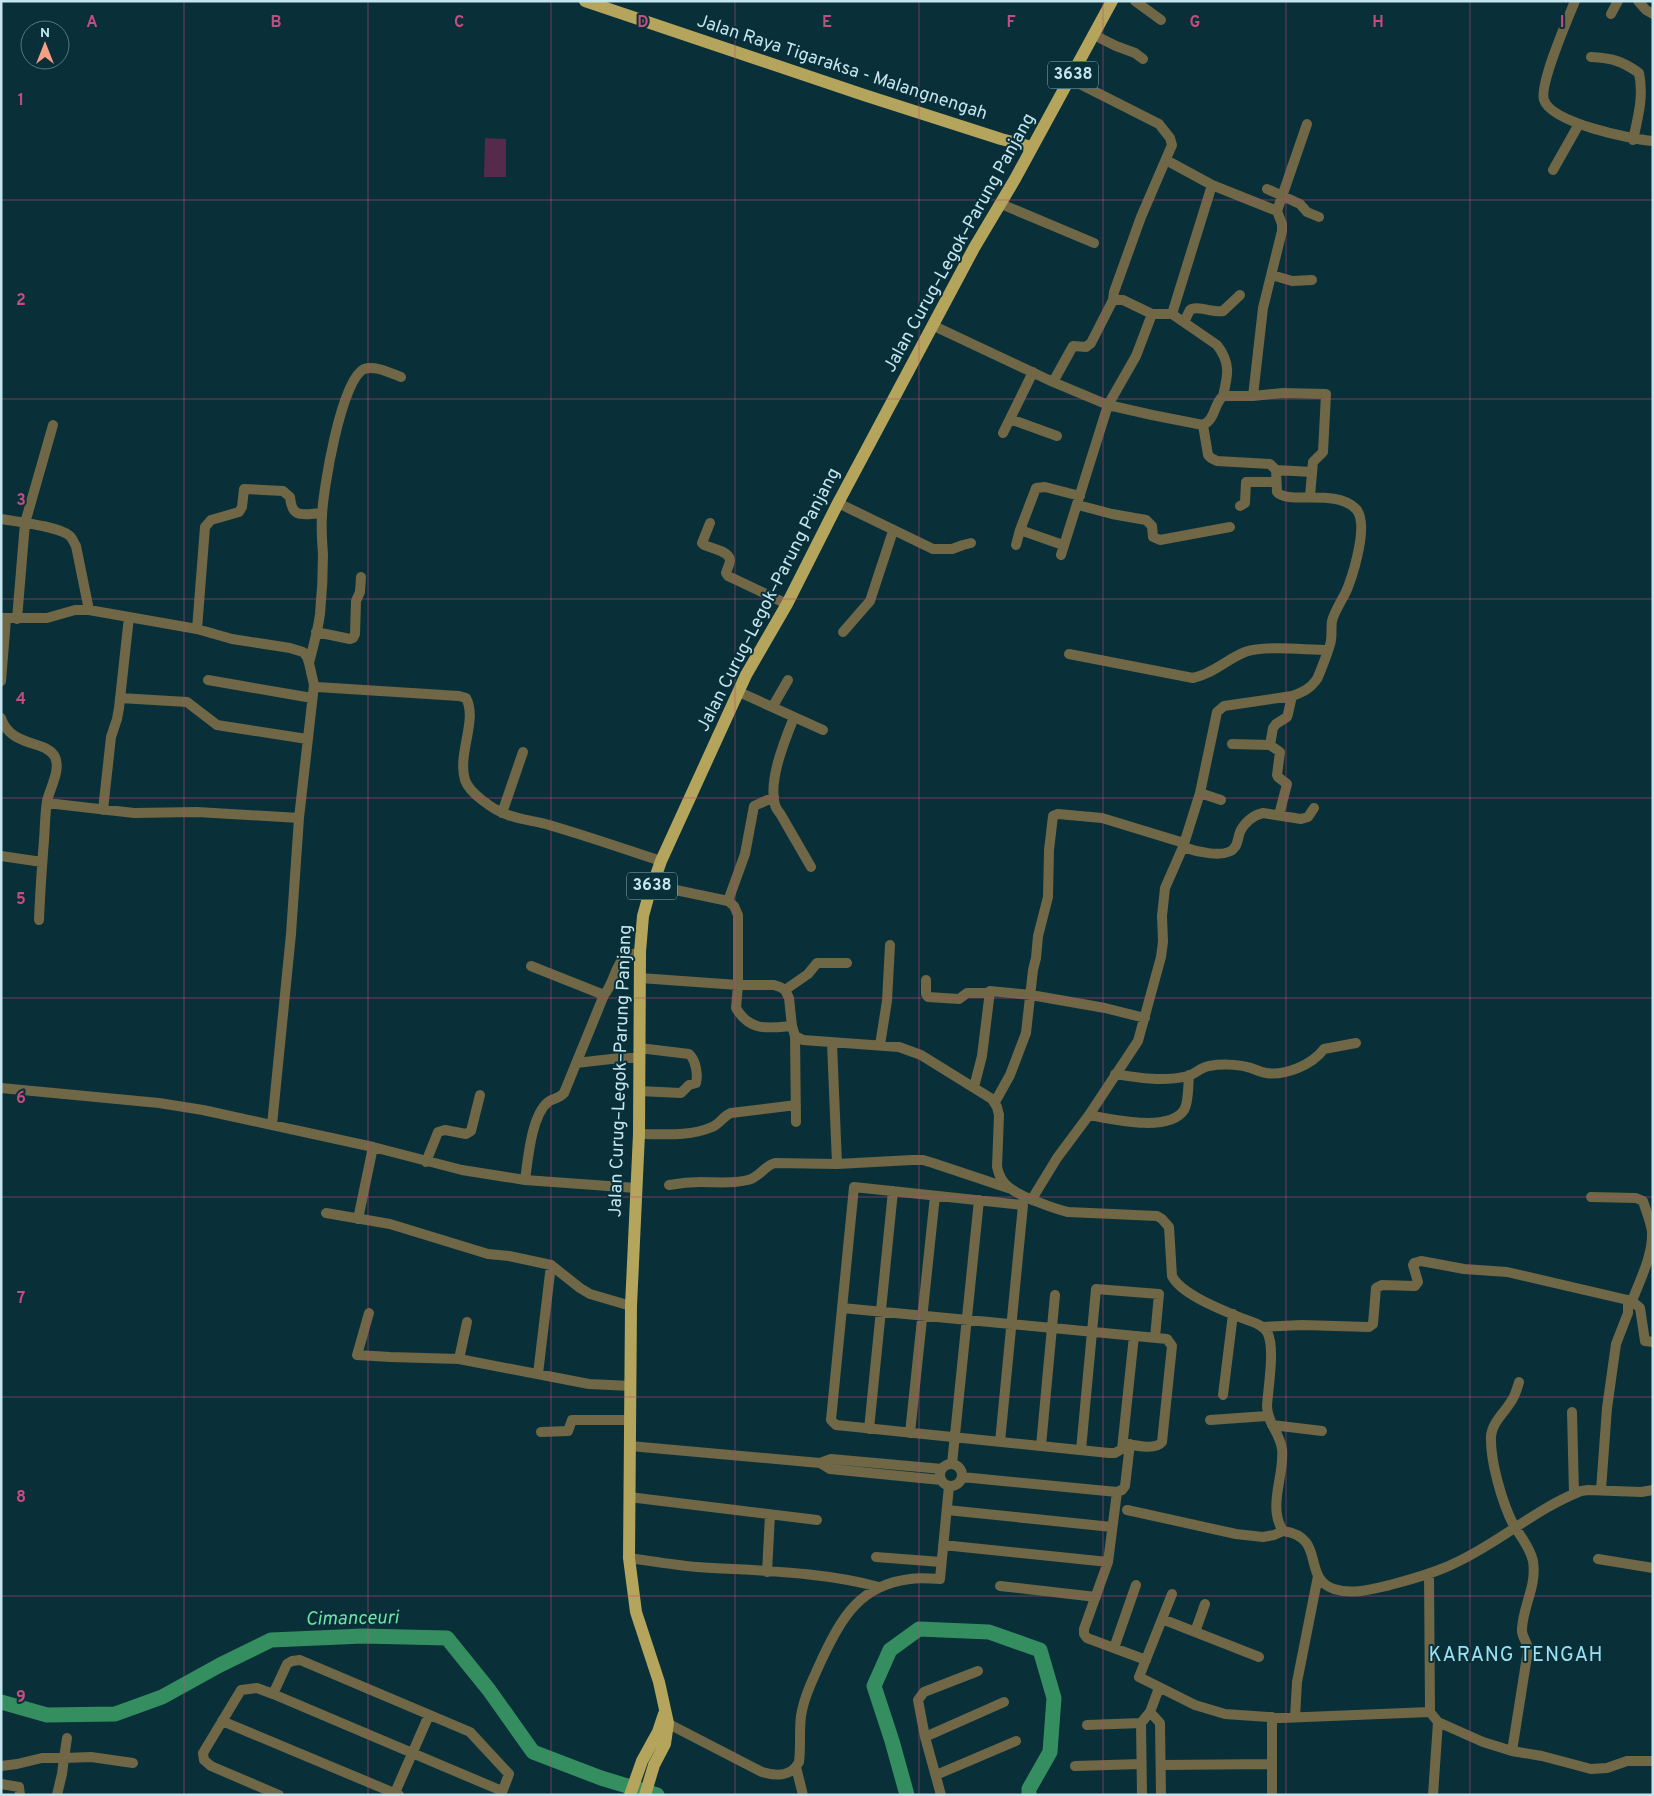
<svg xmlns="http://www.w3.org/2000/svg" width="1654" height="1796" viewBox="0 0 1654 1796" font-family="Overpass,sans-serif">
	<rect width="100%" height="100%" fill="#092f38"/>
	<path fill="#552a4b" d="M 485,138 L 506,139 L 506,177 L 484,177 Z"/>
	<g fill="none" stroke-linecap="round" stroke-linejoin="round">
		<path stroke="#358e5f" stroke-width="15" d="M 1,1702 L 47,1715 L 115,1714 L 162,1697 L 220,1665 L 271,1640 L 363,1636 L 447,1638 L 489,1690 L 533,1752 L 601,1778 L 657,1795
			M 907,1795 L 892,1741 L 874,1686 L 890,1650 L 919,1629 L 989,1632 L 1040,1650 L 1054,1698 L 1050,1752 L 1029,1789 L 1029,1795"/>
		<path stroke="#6f6745" stroke-width="10" d="M 1135,1 L 1161,20
			M 1575,1 C 1568,18 1539,85 1544,100 C 1552,123 1630,139 1653,141
			M 1638,1 L 1646,10 L 1653,14
			M 1611,14 L 1618,1
			M 1094,35 L 1116,46 L 1135,53 L 1143,59
			M 1591,57 C 1612,58 1622,61 1639,73 C 1644,96 1638,117 1633,140
			M 1070,79 L 1159,124 L 1170,138 L 1172,145 L 1141,217 L 1114,292 L 1113,300 L 1123,300 L 1152,314 L 1172,314 L 1217,345 C 1231,363 1228,375 1223,396
			M 1166,160 L 1212,185 L 1277,211 L 1282,224 L 1282,231 L 1263,308 L 1253,396
			M 1553,170 L 1579,124
			M 1267,189 L 1300,204 L 1307,212 L 1319,217
			M 1001,204 L 1094,243
			M 1277,211 L 1307,124
			M 1272,275 L 1292,281 L 1312,280
			M 1172,314 L 1212,185
			M 1184,322 C 1186,319 1188,313 1190,310 C 1196,305 1214,313 1223,311 L 1240,295
			M 934,326 L 1053,382 L 1108,405 L 1152,415 L 1203,425 C 1216,419 1213,405 1223,396 L 1253,396 L 1283,393 L 1326,394 L 1323,452 L 1313,462 L 1310,496
			M 1053,382 L 1073,346 L 1086,347 L 1091,343 L 1113,300
			M 1010,419 L 1057,436
			M 1003,433 L 1033,372
			M 1276,470 L 1312,472
			M 838,503 L 933,549 L 952,549 L 963,545 L 971,543
			M 1078,505 L 1112,514 L 1146,520 L 1152,526 L 1153,537 L 1160,540 L 1230,527
			M 1240,506 L 1245,503 L 1246,482 L 1276,482
			M 1,519 C 18,522 58,526 70,536 C 73,539 74,543 76,546 L 89,610
			M 710,523 L 702,543 L 704,545 C 711,548 729,551 730,560 C 730,564 727,569 726,573 L 728,576 L 787,604
			M 1020,530 L 1063,545
			M 1016,545 L 1020,530 L 1036,488 L 1045,487 L 1080,496
			M 1061,555 L 1108,405 L 1136,356 L 1152,314
			M 1,618 L 47,618 L 75,610 L 89,610 L 197,629 L 232,639 L 290,648 L 303,652 L 307,657 L 309,663 L 314,685 L 317,687 L 459,696 L 466,698 C 478,720 457,754 465,780 C 469,793 495,811 508,815 C 521,820 536,821 549,825 C 587,836 624,849 661,861
			M 17,619 L 25,523 L 53,425
			M 197,629 L 205,527 L 211,520 L 239,512 L 242,507 L 244,489 L 283,491 L 290,497 C 292,520 304,514 322,513
			M 316,632 L 350,639 L 353,638 L 355,634 L 356,601 L 360,592 L 361,577
			M 843,632 L 870,601 L 893,531
			M 1069,654 L 1193,678 C 1213,674 1227,659 1245,652 C 1266,645 1305,650 1328,650
			M 309,663 C 313,647 318,630 320,614 C 322,594 323,574 323,554 C 322,541 321,529 322,516 C 323,490 341,380 364,369 C 375,365 390,373 401,377
			M 208,680 L 312,698
			M 1,681 L 6,619
			M 739,692 L 823,730
			M 120,698 L 187,702 L 217,725 L 307,739
			M 773,706 L 788,680
			M 794,717 C 785,740 768,780 775,805 C 776,809 779,812 781,815 L 811,867
			M 1,718 C 11,748 47,740 55,757 C 61,770 50,788 47,801 C 45,814 45,827 44,840 C 42,866 40,893 39,920
			M 1232,744 L 1270,745
			M 1200,793 L 1221,800
			M 47,803 L 134,813 L 197,812 L 299,818
			M 103,810 L 111,737 L 117,719 L 119,708 L 129,617
			M 502,813 L 523,752
			M 1279,815 L 1287,784 L 1278,777 L 1277,775 L 1280,752 L 1270,745 L 1273,728 L 1276,724 L 1287,717 L 1288,714 L 1292,696
			M 1183,847 C 1194,851 1227,860 1235,847 C 1238,843 1238,837 1240,832 C 1244,823 1253,815 1263,813 L 1301,819 L 1308,817 L 1314,808
			M 1,856 L 42,862
			M 652,885 L 728,901 L 734,906 L 738,915 L 738,985 L 736,1008 C 750,1032 768,1028 792,1026
			M 728,901 L 745,854 L 754,806 L 774,797
			M 531,966 L 604,995
			M 640,978 L 738,985 L 774,985 L 780,987 L 785,990 L 789,998 L 792,1026 L 795,1036 L 803,1040 L 899,1047 L 921,1055 L 992,1099 L 997,1107 L 999,1115 L 997,1167 C 1001,1186 1013,1191 1030,1199 C 1043,1204 1054,1209 1068,1212 L 1157,1216 L 1162,1219 L 1169,1227 L 1172,1276 C 1181,1294 1220,1309 1239,1317 C 1249,1321 1264,1324 1268,1334 C 1275,1350 1268,1388 1267,1406 C 1267,1423 1280,1433 1282,1449 C 1285,1475 1267,1506 1283,1531 C 1327,1537 1301,1578 1334,1589 C 1353,1595 1372,1589 1390,1585 C 1412,1579 1435,1573 1455,1563 C 1499,1543 1535,1509 1581,1491 L 1588,1490 L 1641,1492 L 1653,1490
			M 926,980 L 926,994 L 928,997 L 959,999 L 967,993 L 989,993
			M 785,990 L 808,974 L 817,963 L 847,963
			M 795,1036 L 796,1122
			M 832,1043 L 837,1164
			M 880,1045 L 887,1001 L 890,945
			M 576,1063 L 620,1058 L 639,1058
			M 1115,1074 C 1140,1078 1163,1082 1188,1076 C 1195,1074 1201,1067 1209,1066 C 1220,1064 1236,1064 1247,1067 C 1253,1068 1259,1072 1266,1073 C 1285,1076 1312,1065 1324,1049 L 1356,1043
			M 974,1087 L 982,1056 L 990,991 L 1031,995 L 1105,1008 L 1145,1018
			M 1,1088 L 159,1103 L 203,1110 L 373,1147 L 462,1170 L 525,1180 L 636,1188
			M 639,1091 L 681,1093 L 689,1085 L 696,1083 C 698,1075 696,1060 689,1054 L 639,1048
			M 995,1102 L 1010,1075 L 1026,1033 L 1033,970 L 1036,958 L 1038,936 L 1048,897 L 1049,850 L 1053,816 L 1058,814 L 1102,818 L 1184,843
			M 1089,1115 C 1111,1119 1169,1133 1184,1110 C 1189,1102 1188,1085 1189,1075
			M 272,1125 L 291,934 L 299,818 L 314,685
			M 639,1134 C 663,1134 689,1137 712,1127 C 720,1124 723,1116 731,1113 L 796,1105
			M 426,1162 L 438,1132 L 445,1130 L 466,1134 L 471,1131 L 480,1095
			M 525,1180 C 528,1160 531,1116 548,1102 C 553,1098 559,1099 564,1093 L 604,995 C 613,985 616,964 624,958 C 628,954 635,954 640,952
			M 669,1185 C 680,1183 690,1182 701,1182 C 717,1182 732,1184 748,1180 C 760,1177 764,1166 775,1163 L 837,1164 L 912,1160 L 923,1160 L 933,1163 L 1008,1188
			M 1591,1197 L 1636,1198 L 1643,1201 C 1646,1211 1651,1222 1652,1232 C 1653,1255 1640,1280 1632,1301
			M 1032,1199 L 1057,1158 L 1089,1115 L 1138,1041 L 1161,957 L 1163,942 L 1162,916 L 1165,888 L 1183,847 L 1200,793 L 1217,712 L 1224,706 L 1292,696 C 1303,692 1310,689 1317,679 C 1319,675 1331,645 1331,640 C 1332,634 1331,627 1332,621 C 1335,609 1344,598 1348,587 C 1354,571 1369,523 1356,509 C 1336,488 1288,505 1277,492 L 1276,470 L 1270,464 L 1217,461 L 1211,458 L 1208,455 L 1203,425
			M 326,1213 L 390,1224 L 488,1254 L 509,1256 L 551,1265 L 580,1288 L 590,1294 L 631,1306
			M 358,1219 L 373,1147
			M 842,1308 L 1167,1339 L 1172,1346 L 1162,1442 C 1155,1451 1133,1445 1123,1443
			M 369,1313 L 357,1355 L 390,1357 L 459,1359 L 589,1384 L 631,1386
			M 1262,1327 L 1302,1325 L 1369,1327 L 1373,1324 L 1376,1288 L 1382,1285 L 1415,1286 L 1418,1282 L 1413,1265 L 1414,1263 L 1421,1261 L 1464,1269 L 1507,1272 L 1632,1301 L 1640,1308 L 1645,1341 L 1653,1342
			M 459,1359 L 467,1322
			M 538,1374 L 551,1265
			M 1223,1395 L 1233,1314
			M 1572,1412 L 1574,1494
			M 1210,1420 L 1267,1416
			M 1272,1425 L 1322,1431
			M 869,1429 L 893,1191
			M 541,1432 L 568,1431 L 572,1420 L 630,1420
			M 910,1433 L 935,1196
			M 1000,1442 L 1023,1205 L 854,1187 L 831,1420 L 836,1425 L 1109,1453 L 1115,1453 L 1122,1449 L 1134,1336
			M 1130,1444 L 1125,1486 L 1122,1490 L 1117,1492 L 1108,1562 L 1084,1629 L 1084,1634 L 1087,1638 L 1146,1660
			M 630,1446 L 820,1463 L 831,1459 L 942,1469
			M 1041,1446 L 1055,1295
			M 1081,1450 L 1096,1289 L 1159,1294 L 1155,1337
			M 820,1463 L 830,1469 L 941,1480
			M940 1475a11 11 0 1 1 22 0a11 11 0 1 1-22 0Z
			M 952,1464 L 979,1200
			M 962,1477 L 1117,1492
			M 1601,1490 L 1607,1408 L 1616,1344 L 1628,1313 L 1628,1300
			M 629,1497 L 817,1520
			M 947,1510 L 1112,1527
			M 1127,1510 L 1236,1534 L 1263,1537 L 1274,1535 L 1283,1531
			M 943,1545 L 1108,1562
			M 876,1557 L 941,1562
			M 629,1558 C 651,1561 674,1565 697,1567 C 758,1571 820,1571 879,1587
			M 1598,1559 L 1653,1568
			M 767,1572 L 770,1515
			M 1429,1574 L 1430,1712
			M 1000,1586 L 1096,1597
			M 1172,1594 L 1139,1677 L 1195,1705 L 1225,1714 L 1281,1718 L 1430,1712 L 1438,1722 L 1483,1742 L 1512,1751 L 1542,1756 L 1591,1769 L 1607,1768 L 1627,1761 L 1653,1761
			M 1162,1619 L 1259,1657
			M 1195,1632 L 1205,1604
			M 1114,1648 L 1136,1585
			M 273,1694 L 502,1791
			M 1150,1712 L 1160,1723 L 1161,1795
			M 1272,1717 L 1272,1795
			M 1295,1717 L 1297,1682 L 1318,1576
			M 222,1721 L 399,1795
			M 663,1721 L 762,1772 C 775,1776 792,1777 799,1762 C 801,1747 799,1731 801,1716 C 804,1696 814,1677 822,1659 C 842,1617 860,1585 910,1579 C 920,1577 930,1579 940,1579 L 949,1486
			M 1087,1725 L 1141,1723
			M 925,1737 L 1004,1702
			M 1512,1751 L 1528,1650 C 1528,1642 1521,1637 1522,1629 C 1523,1605 1537,1587 1533,1561 C 1530,1547 1520,1536 1513,1524 C 1502,1502 1490,1461 1491,1436 C 1492,1423 1504,1413 1510,1403 C 1515,1397 1517,1389 1519,1382
			M 1161,1765 L 1272,1764
			M 1,1766 L 17,1764 L 42,1758 L 64,1758 L 67,1738
			M 1075,1766 L 1141,1764
			M 796,1767 L 803,1795
			M 936,1775 L 1016,1741
			M 1,1784 L 19,1787 L 20,1795
			M 57,1795 L 62,1774 L 64,1758 L 91,1757 L 133,1763
			M 279,1795 L 211,1766 L 204,1760 L 203,1753 L 241,1690 L 257,1688 L 273,1694 L 287,1664 L 292,1661 L 300,1660 L 470,1732 L 509,1774 L 501,1795
			M 394,1795 L 429,1715
			M 941,1795 L 925,1737 L 918,1700 L 924,1692 L 978,1671
			M 1142,1795 L 1141,1723 L 1150,1712 L 1159,1688
			M 1433,1795 L 1438,1722"/>
		<path stroke="#b4a45c" stroke-width="12" d="M 585,1 L 864,95 L 1001,139 L 1032,147
			M 630,1795 L 642,1761 L 658,1732 L 664,1714
			M 645,1795 L 654,1765 L 665,1744 L 668,1723 L 659,1682 L 636,1612 L 629,1558 L 631,1306 L 639,1134 L 640,952 L 643,916 L 648,898 L 661,861 L 746,675 L 787,604 L 838,503 L 974,248 L 1015,179 L 1112,1"/>
	</g>
	<path fill="none" stroke="#c34c80" stroke-width="1" stroke-opacity="0.55" d="M 184,1 L 184,1795M 368,1 L 368,1795M 551,1 L 551,1795M 735,1 L 735,1795M 919,1 L 919,1795M 1103,1 L 1103,1795M 1286,1 L 1286,1795M 1470,1 L 1470,1795M 1,200 L 1653,200M 1,399 L 1653,399M 1,599 L 1653,599M 1,798 L 1653,798M 1,998 L 1653,998M 1,1197 L 1653,1197M 1,1397 L 1653,1397M 1,1596 L 1653,1596"/>
	<g text-anchor="middle" dominant-baseline="central" stroke-width="4" stroke-linejoin="round" paint-order="stroke">
		<g fill="#092f38" stroke="#8dafb8" stroke-width="1">
			<rect x="1048" y="61.5" width="50" height="27" rx="4"/>
			<rect x="627" y="872.5" width="50" height="27" rx="4"/>
		</g>
		<g font-size="16" font-weight="bold" fill="#c5e6ef">
			<text x="1073" y="75">3638</text>
			<text x="652" y="886">3638</text>
		</g>
		<g font-size="18" fill="#c5e6ef" stroke="#092f38">
			<text transform="translate(842 68) rotate(18)">Jalan Raya Tigaraksa - Malangnengah</text>
			<text transform="translate(960 243) rotate(-61)">Jalan Curug–Legok–Parung Panjang</text>
			<text transform="translate(769 600) rotate(-63)">Jalan Curug–Legok–Parung Panjang</text>
			<text transform="translate(621 1071) rotate(-88)">Jalan Curug–Legok–Parung Panjang</text>
		</g>
		<g font-size="19" font-style="italic" fill="#6fe4a3" stroke="#092f38">
			<text transform="translate(352 1619) rotate(-1)">Cimanceuri</text>
		</g>
		<g font-size="20" letter-spacing="1" fill="#9ce1f4" stroke="#092f38">
			<text x="1516" y="1656">KARANG TENGAH</text>
		</g>
	</g>
	<g font-size="16" text-anchor="middle" font-weight="bold" fill="#c34c80" stroke="#092f38" stroke-width="4" stroke-linejoin="round" paint-order="stroke">
		<text x="92" y="27">A</text>
		<text x="276" y="27">B</text>
		<text x="459" y="27">C</text>
		<text x="643" y="27">D</text>
		<text x="827" y="27">E</text>
		<text x="1011" y="27">F</text>
		<text x="1195" y="27">G</text>
		<text x="1378" y="27">H</text>
		<text x="1562" y="27">I</text>
		<text x="21" y="105">1</text>
		<text x="21" y="305">2</text>
		<text x="21" y="505">3</text>
		<text x="21" y="704">4</text>
		<text x="21" y="904">5</text>
		<text x="21" y="1103">6</text>
		<text x="21" y="1303">7</text>
		<text x="21" y="1502">8</text>
		<text x="21" y="1702">9</text>
	</g>
	<rect width="1654" height="1796" fill="none" stroke="#c5e6ef" stroke-width="5"/>
	<g transform="translate(45 45)"><circle r="24" fill="#092f38" stroke="#547881"/>
	<path d="M0-4L9 19L0 12L-9 19Z" fill="#f49f86"/>
	<text y="-8" font-size="14" font-weight="bold" text-anchor="middle" fill="#c5e6ef">N</text>
	</g>
</svg>
